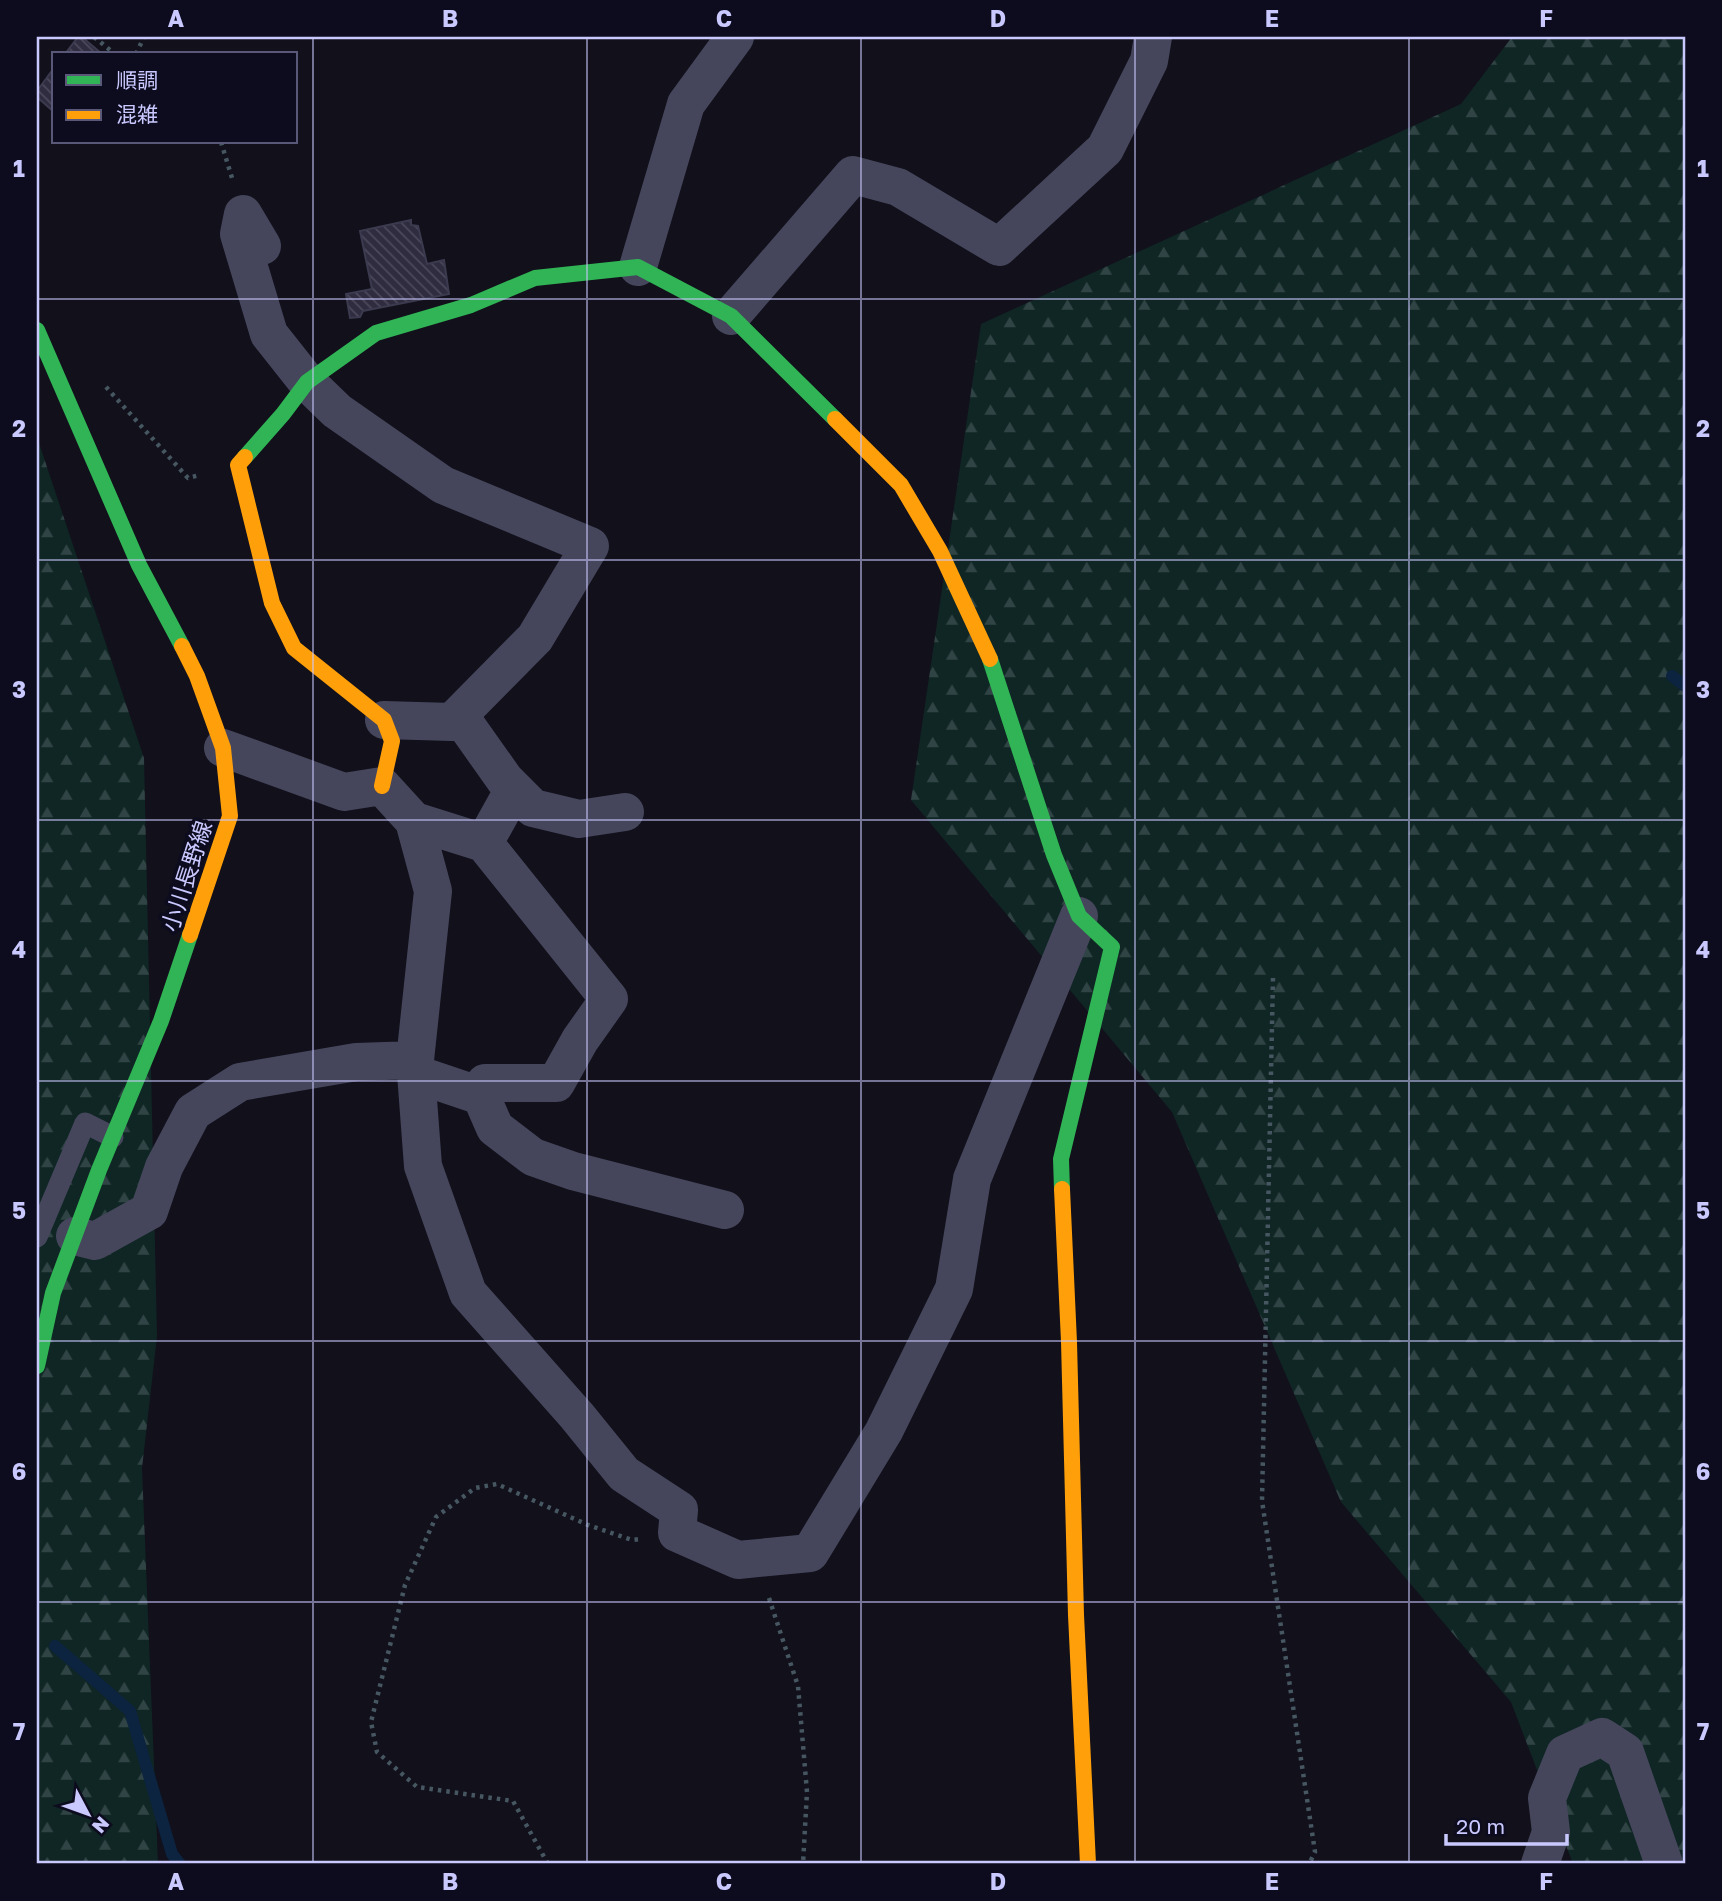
<svg xmlns="http://www.w3.org/2000/svg" width="1722" height="1901" viewBox="0 0 1722 1901" font-family="'Golos Text','Noto Sans JP',sans-serif">
	<defs>
		<pattern id="forest-firs" width="22" height="20" patternUnits="userSpaceOnUse" patternTransform="scale(1.75)"><rect width="22" height="20" fill="#0f2624"/><path d="M5 1l3.5 6h-7zM16 11l3.5 6h-7z" fill="#314445"/></pattern>
		<pattern id="building-back-hatch" width="6" height="6" patternUnits="userSpaceOnUse" patternTransform="scale(1.75)"><rect width="6" height="6" fill="#2e2c3e"/><path d="M-1 5l2 2M0 0l6 6M5-1l2 2" fill="none" stroke="#4b495b"/></pattern>
	</defs>
	<rect width="100%" height="100%" fill="#11101b"/>
	<path fill="url(#forest-firs)" d="M 1512,37 L 1685,37 L 1685,1864 L 1573,1864 L 1511,1702 L 1341,1502 L 1172,1112 L 911,800 L 981,324 L 1461,104 Z
		M 37,437 L 144,758 L 157,1336 L 142,1468 L 158,1864 L 37,1864 Z"/>
	<g fill="none" stroke-linecap="round" stroke-linejoin="round">
		<path stroke="#0c243f" stroke-width="12" d="M 1672,676 L 1685,686
			M 55,1646 L 130,1711 L 172,1854 L 180,1864"/>
	</g>
	<path fill="url(#building-back-hatch)" stroke="#3b3a4f" stroke-width="2" d="M 78,37 L 82,37 L 102,54 L 65,54 Z
		M 54,68 L 54,112 L 37,97 L 37,91 Z
		M 411,220 L 411,225 L 418,226 L 427,264 L 444,260 L 449,294 L 363,311 L 360,317 L 350,318 L 346,294 L 372,289 L 360,231 Z"/>
	<g fill="none" stroke-linecap="round" stroke-linejoin="round">
		<path stroke="#465762" stroke-width="4.5" stroke-dasharray="3.5 5" stroke-linecap="butt" d="M 94,37 L 115,54
			M 136,54 L 144,37
			M 221,142 L 232,178
			M 106,387 L 188,478 L 200,475
			M 1273,978 L 1262,1501 L 1315,1852 L 1309,1864
			M 769,1598 L 798,1686 L 807,1792 L 803,1864
			M 548,1864 L 513,1801 L 417,1787 L 377,1752 L 371,1722 L 405,1585 L 436,1517 L 475,1488 L 497,1484 L 588,1525 L 632,1540 L 640,1539"/>
		<path stroke="#45465c" stroke-width="21" d="M 37,1237 L 85,1123 L 113,1137"/>
		<path stroke="#45465c" stroke-width="38" d="M 262,246 L 243,214 L 239,234 L 269,334 L 307,382 L 337,411 L 443,485 L 590,546 L 535,638 L 452,722 L 384,720
			M 638,267 L 686,104 L 735,37
			M 731,316 L 853,175 L 898,187 L 999,247 L 1105,149 L 1149,61 L 1153,37
			M 459,715 L 505,780 L 533,808 L 579,819 L 625,812
			M 223,748 L 344,792 L 382,786 L 414,821 L 433,891 L 415,1060 L 423,1166 L 468,1293 L 577,1416 L 624,1474 L 679,1510 L 677,1533 L 738,1560 L 810,1553 L 884,1431 L 954,1289 L 972,1179 L 1079,916
			M 414,821 L 484,843
			M 416,1074 L 481,1096 L 495,1128 L 533,1157 L 573,1171 L 725,1210
			M 481,1096 L 485,1083 L 556,1083 L 580,1040 L 609,999 L 484,843 L 514,789
			M 75,1236 L 95,1241 L 149,1211 L 164,1167 L 193,1112 L 240,1082 L 356,1062 L 415,1060
			M 1540,1864 L 1551,1832 L 1547,1798 L 1565,1754 L 1602,1737 L 1625,1752 L 1664,1864"/>
		<path stroke="#30b455" stroke-width="16" d="M 37,330 L 139,565 L 182,646
			M 245,457 L 283,414 L 307,382 L 376,333 L 471,305 L 535,278 L 638,267 L 731,316 L 835,419
			M 990,659 L 1054,855 L 1079,916 L 1112,947 L 1061,1159 L 1062,1189
			M 37,1366 L 53,1293 L 99,1170 L 161,1021 L 190,935"/>
		<path stroke="#ff9f0a" stroke-width="16" d="M 835,419 L 901,485 L 940,551 L 990,659
			M 245,457 L 238,465 L 272,603 L 294,648 L 384,720 L 392,741 L 382,786
			M 182,646 L 197,676 L 223,748 L 230,816 L 190,935
			M 1062,1189 L 1069,1342 L 1076,1615 L 1088,1864"/>
	</g>
	<path fill="none" stroke="#cac9ff" stroke-width="2" stroke-opacity="0.55" d="M 313,37 L 313,1864M 587,37 L 587,1864M 861,37 L 861,1864M 1135,37 L 1135,1864M 1409,37 L 1409,1864M 37,299 L 1685,299M 37,560 L 1685,560M 37,820 L 1685,820M 37,1081 L 1685,1081M 37,1341 L 1685,1341M 37,1602 L 1685,1602"/>
	<g text-anchor="middle" dominant-baseline="central" stroke-width="7" stroke-linejoin="round" paint-order="stroke">
		<g font-size="23" fill="#cac9ff" stroke="#0d0c1f">
			<text transform="translate(186 876) rotate(-72)">小川長野線</text>
		</g>
	</g>
	<rect width="1722" height="1901" fill="none" stroke="#0d0c1f" stroke-width="77"/>
	<rect x="52" y="52" width="245" height="91" fill="#0d0c1f" stroke="#595879" stroke-width="2"/>
	<rect x="66" y="75" width="35" height="10" fill="#30b455" stroke="#595879" stroke-width="2"/>
	<text x="116" y="88" font-size="21" fill="#cac9ff">順調</text>
	<rect x="66" y="110" width="35" height="10" fill="#ff9f0a" stroke="#595879" stroke-width="2"/>
	<text x="116" y="122" font-size="21" fill="#cac9ff">混雑</text>
	<g transform="translate(88 1814) rotate(131)" stroke="#0d0c1f" stroke-width="5" paint-order="stroke">
	<path d="M0-5L12 26L0 18L-12 26Z" fill="#cac9ff"/>
	<text y="-10" font-size="19" font-weight="bold" text-anchor="middle" fill="#cac9ff">N</text>
	</g>
	<path d="M1446 1834v10h121v-10" fill="none" stroke="#cac9ff" stroke-width="3.5"/>
	<text x="1456" y="1834" font-size="21" fill="#cac9ff" stroke="#0d0c1f" stroke-width="5" paint-order="stroke">20 m</text>
	<rect x="38" y="38" width="1646" height="1824" fill="none" stroke="#cac9ff" stroke-width="2.5"/>
	<g font-size="23" text-anchor="middle" font-weight="bold" fill="#cac9ff">
		<text x="176" y="27">A</text>
		<text x="450" y="27">B</text>
		<text x="724" y="27">C</text>
		<text x="998" y="27">D</text>
		<text x="1272" y="27">E</text>
		<text x="1546" y="27">F</text>
		<text x="19" y="177">1</text>
		<text x="1703" y="177">1</text>
		<text x="19" y="437">2</text>
		<text x="1703" y="437">2</text>
		<text x="19" y="698">3</text>
		<text x="1703" y="698">3</text>
		<text x="19" y="958">4</text>
		<text x="1703" y="958">4</text>
		<text x="19" y="1219">5</text>
		<text x="1703" y="1219">5</text>
		<text x="19" y="1480">6</text>
		<text x="1703" y="1480">6</text>
		<text x="19" y="1740">7</text>
		<text x="1703" y="1740">7</text>
		<text x="176" y="1890">A</text>
		<text x="450" y="1890">B</text>
		<text x="724" y="1890">C</text>
		<text x="998" y="1890">D</text>
		<text x="1272" y="1890">E</text>
		<text x="1546" y="1890">F</text>
	</g>
</svg>
